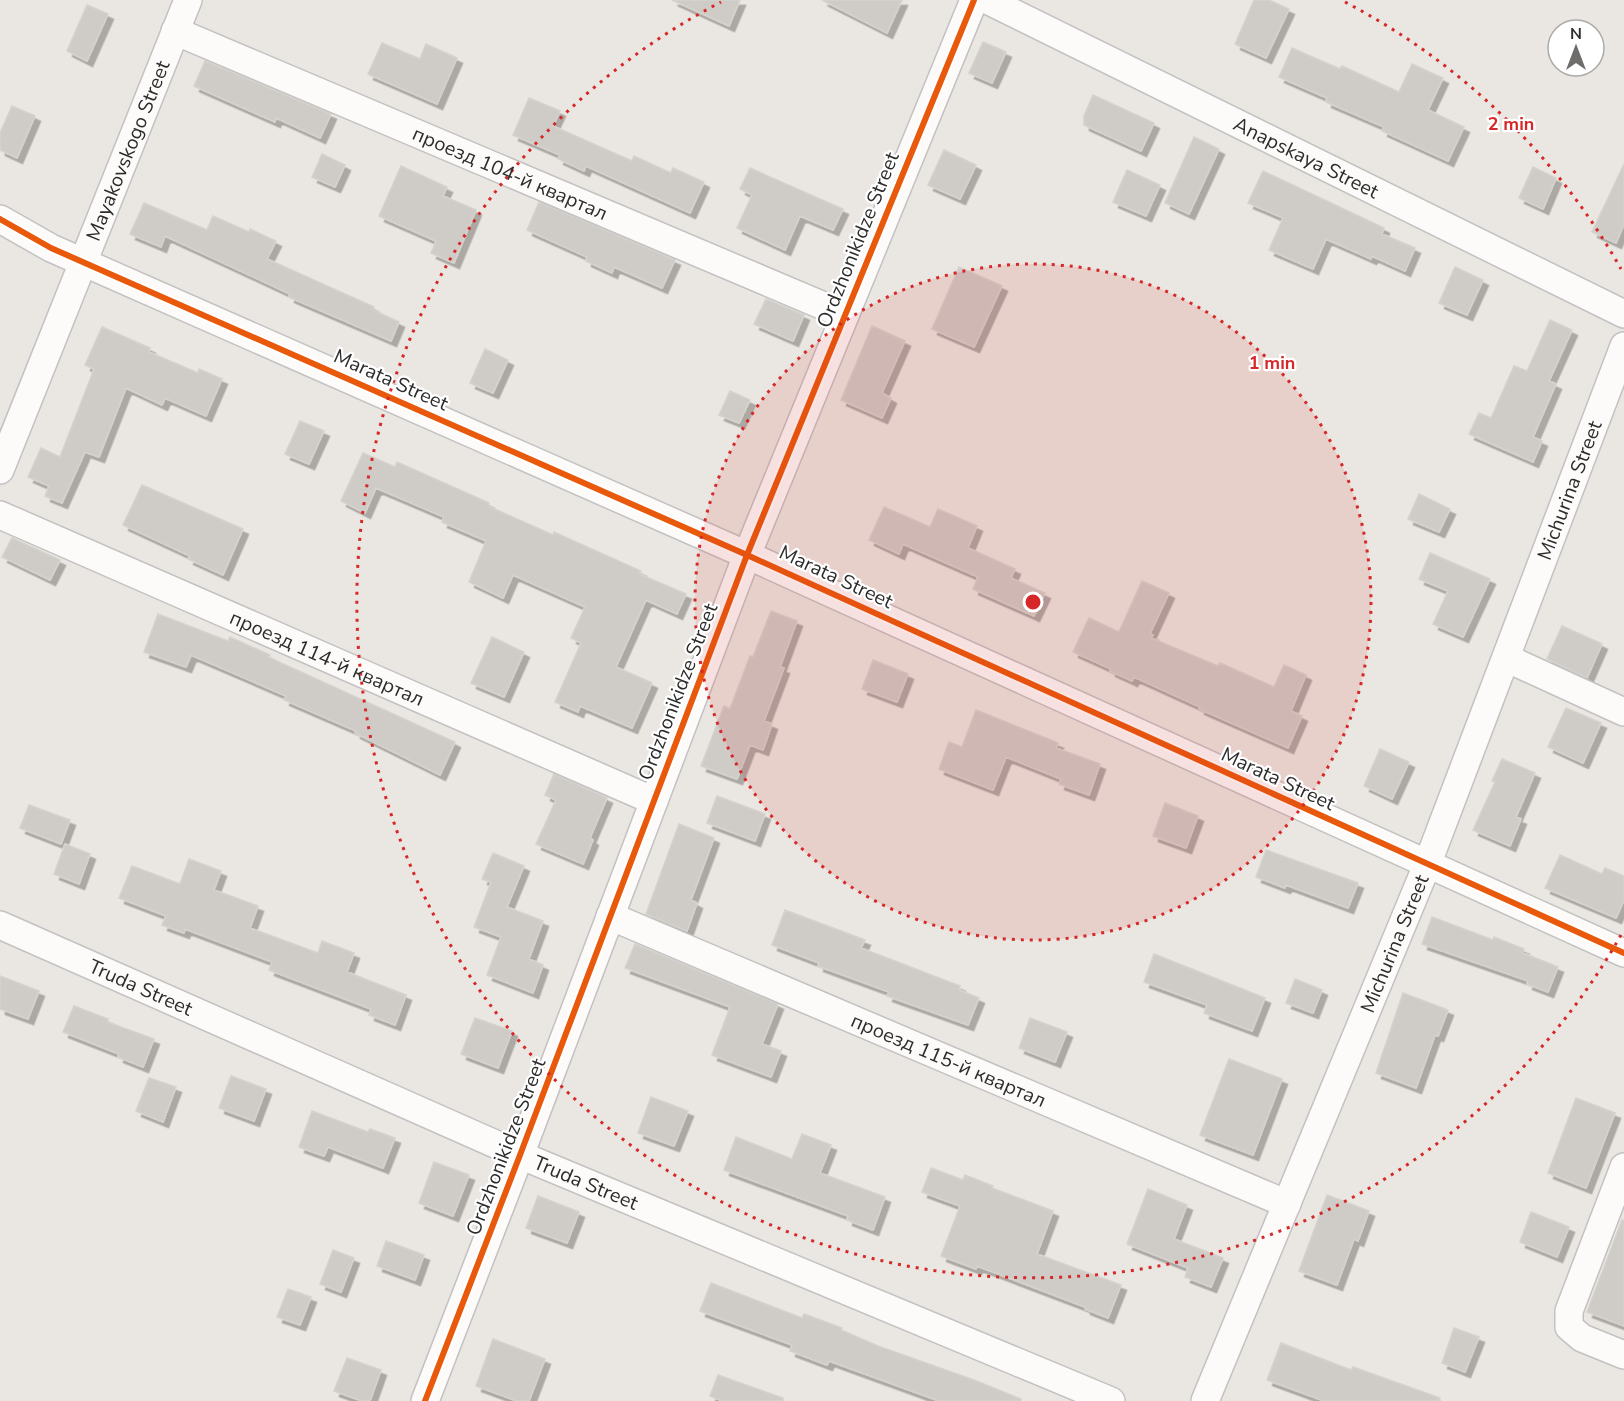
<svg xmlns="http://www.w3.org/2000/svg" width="1624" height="1401" viewBox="0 0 1624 1401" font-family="'Nunito Sans',sans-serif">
	<defs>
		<filter id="shadow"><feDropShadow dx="5.5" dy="5.5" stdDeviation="0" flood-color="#0004"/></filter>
	</defs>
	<rect width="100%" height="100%" fill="#eae6e1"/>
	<path fill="#cfccc8" stroke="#d5d2cd" stroke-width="1.5" filter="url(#shadow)" d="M 672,0 L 740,0 L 729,26 Z
		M 822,0 L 902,0 L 887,33 Z
		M 1254,0 L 1269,0 L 1289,9 L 1266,58 L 1235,44 Z
		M 87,5 L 108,14 L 87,61 L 67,51 Z
		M 983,42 L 1006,52 L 992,83 L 969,73 Z
		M 382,43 L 420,59 L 426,44 L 457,58 L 437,104 L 368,74 Z
		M 1292,48 L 1340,69 L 1342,66 L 1399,92 L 1412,64 L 1443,78 L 1428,110 L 1464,127 L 1448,161 L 1382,131 L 1384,127 L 1326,102 L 1327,98 L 1279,77 Z
		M 205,61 L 331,114 L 320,138 L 276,118 L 275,122 L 194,86 Z
		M 1093,95 L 1154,123 L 1141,151 L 1084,125 L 1084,116 Z
		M 529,98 L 560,111 L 553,126 L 632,161 L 634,156 L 671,173 L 673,168 L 704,182 L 690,213 L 586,166 L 584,171 L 558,159 L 560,155 L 513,135 Z
		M 12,106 L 35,116 L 17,158 L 0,150 L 0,133 Z
		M 1194,137 L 1219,149 L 1189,214 L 1165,203 Z
		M 944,150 L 976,165 L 960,199 L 928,185 Z
		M 322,154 L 345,165 L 335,187 L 312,177 Z
		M 1624,164 L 1624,224 L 1616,243 L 1592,232 Z
		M 401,166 L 447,187 L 443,196 L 476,210 L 454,263 L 431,253 L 436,241 L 379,216 Z
		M 1533,167 L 1556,178 L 1543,209 L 1519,198 Z
		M 750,168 L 843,209 L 833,230 L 800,216 L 785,250 L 737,228 L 752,195 L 740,189 Z
		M 1127,170 L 1160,185 L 1146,216 L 1113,202 Z
		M 1263,171 L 1384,228 L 1382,234 L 1415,248 L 1405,271 L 1372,256 L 1371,259 L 1326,239 L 1313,269 L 1269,250 L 1283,218 L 1248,203 Z
		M 539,202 L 675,260 L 662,288 L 614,267 L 612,273 L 586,261 L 587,257 L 527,230 Z
		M 144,203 L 207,230 L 213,216 L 249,232 L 250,229 L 276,241 L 267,259 L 374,307 L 373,310 L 399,322 L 391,341 L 289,297 L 290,294 L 165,236 L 161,247 L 130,234 Z
		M 959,267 L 1002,286 L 974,347 L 932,329 Z
		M 1455,267 L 1483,280 L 1467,315 L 1439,303 Z
		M 766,299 L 804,315 L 793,341 L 754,324 Z
		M 1550,320 L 1572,330 L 1549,381 L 1556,384 L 1533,437 L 1542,441 L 1533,462 L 1469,434 L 1479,413 L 1491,418 L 1514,366 L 1527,371 Z
		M 872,326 L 905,341 L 882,393 L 891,398 L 882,418 L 841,400 Z
		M 102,327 L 150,348 L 149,352 L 198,373 L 199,369 L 222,379 L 206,416 L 165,398 L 162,405 L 126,388 L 99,457 L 85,452 L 62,503 L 45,496 L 49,486 L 28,477 L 41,448 L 60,457 L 94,369 L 85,365 Z
		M 485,349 L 508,360 L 493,393 L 470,383 Z
		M 730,391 L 750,400 L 739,423 L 719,415 Z
		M 300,421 L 324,431 L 309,464 L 285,454 Z
		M 363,453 L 395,467 L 397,462 L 489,503 L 488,506 L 553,535 L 554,532 L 641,571 L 639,574 L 686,594 L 677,614 L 646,600 L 616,667 L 652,683 L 632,728 L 580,706 L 578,712 L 555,702 L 581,643 L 571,638 L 585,607 L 513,575 L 503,598 L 469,582 L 486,541 L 442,522 L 444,517 L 376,488 L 365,513 L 341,501 Z
		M 142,485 L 243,529 L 223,575 L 188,559 L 190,556 L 123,525 Z
		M 1419,494 L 1450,509 L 1439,532 L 1408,519 Z
		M 884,507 L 930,527 L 938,509 L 977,526 L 968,548 L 1015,569 L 1011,578 L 1045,593 L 1034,616 L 973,589 L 978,577 L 903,544 L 899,554 L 869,540 Z
		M 12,538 L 60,560 L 50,580 L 2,557 Z
		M 1430,553 L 1490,579 L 1463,637 L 1433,624 L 1448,591 L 1419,579 Z
		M 1142,581 L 1169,593 L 1150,634 L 1153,635 L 1151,638 L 1218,666 L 1220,663 L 1274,687 L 1284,665 L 1306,675 L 1291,711 L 1302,716 L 1288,748 L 1199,709 L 1200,707 L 1134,677 L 1132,681 L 1110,671 L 1111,669 L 1073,652 L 1089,618 L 1119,632 Z
		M 771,611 L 797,621 L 780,667 L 784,668 L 764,721 L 772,724 L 763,750 L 750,745 L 737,779 L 701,766 L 724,706 L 730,709 L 750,656 L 753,657 Z
		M 158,614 L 228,641 L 230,637 L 270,655 L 268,657 L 455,742 L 440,775 L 355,733 L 356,731 L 284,700 L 286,696 L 191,655 L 186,667 L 144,652 Z
		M 1562,626 L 1602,644 L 1587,678 L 1547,659 Z
		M 492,637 L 524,652 L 504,697 L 471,683 Z
		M 873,660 L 908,674 L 897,702 L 862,689 Z
		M 1566,708 L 1601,723 L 1583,763 L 1548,747 Z
		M 976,710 L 1058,743 L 1056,748 L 1100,764 L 1089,795 L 1059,784 L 1061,779 L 1006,757 L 993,790 L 939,769 L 949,742 L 962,747 Z
		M 1380,749 L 1409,762 L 1392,799 L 1364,786 Z
		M 1502,759 L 1535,773 L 1516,817 L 1521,819 L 1510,846 L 1473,830 L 1495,782 L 1492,781 Z
		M 554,774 L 607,798 L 590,838 L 593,840 L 583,864 L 536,844 L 556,800 L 545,795 Z
		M 717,796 L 765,814 L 755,841 L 707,823 Z
		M 1165,803 L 1198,816 L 1186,848 L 1153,836 Z
		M 29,805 L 70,820 L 61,844 L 20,828 Z
		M 679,824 L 714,838 L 691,900 L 697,903 L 687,931 L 646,914 Z
		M 65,844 L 90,854 L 79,884 L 54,874 Z
		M 1266,850 L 1358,883 L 1348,908 L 1286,885 L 1285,888 L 1256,877 Z
		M 493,853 L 524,866 L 507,907 L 543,921 L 529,959 L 543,965 L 533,993 L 487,975 L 501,937 L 474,927 L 491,882 L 482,879 Z
		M 1560,855 L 1602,874 L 1605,868 L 1624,876 L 1624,900 L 1616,918 L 1545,888 Z
		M 189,859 L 221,871 L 214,890 L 258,906 L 250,928 L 318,953 L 322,941 L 354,953 L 347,972 L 406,995 L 395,1025 L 369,1015 L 371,1009 L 269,970 L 272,962 L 185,929 L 184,933 L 162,925 L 166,916 L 119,898 L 132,866 L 180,884 Z
		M 785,910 L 865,940 L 861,948 L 960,986 L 959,990 L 979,998 L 968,1025 L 887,996 L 889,992 L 818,966 L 819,963 L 772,945 Z
		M 1432,917 L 1493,940 L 1494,937 L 1524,949 L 1523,953 L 1558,967 L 1548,992 L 1527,984 L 1528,981 L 1422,944 Z
		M 635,944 L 778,1004 L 762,1044 L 781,1051 L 771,1077 L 712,1055 L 730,1007 L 625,968 Z
		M 1154,954 L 1265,998 L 1252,1031 L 1204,1013 L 1207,1005 L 1144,982 Z
		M 0,976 L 39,991 L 28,1019 L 0,1009 Z
		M 1295,979 L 1322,990 L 1313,1013 L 1286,1003 Z
		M 1403,993 L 1448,1010 L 1438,1036 L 1435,1035 L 1416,1088 L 1376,1073 Z
		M 74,1006 L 108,1019 L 107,1022 L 154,1039 L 143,1067 L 118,1057 L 119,1054 L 63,1032 Z
		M 475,1018 L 512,1031 L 498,1068 L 461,1054 Z
		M 1030,1018 L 1067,1032 L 1055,1062 L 1019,1048 Z
		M 1229,1059 L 1282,1079 L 1253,1155 L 1200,1135 Z
		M 231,1076 L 266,1089 L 254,1121 L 219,1108 Z
		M 149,1078 L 176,1087 L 163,1122 L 136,1111 Z
		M 651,1097 L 688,1111 L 674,1146 L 638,1133 Z
		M 1576,1098 L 1615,1113 L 1586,1188 L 1548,1173 Z
		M 312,1111 L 368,1132 L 370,1129 L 395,1138 L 383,1168 L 328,1147 L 324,1156 L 299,1147 Z
		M 802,1134 L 831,1145 L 820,1173 L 885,1197 L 873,1230 L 847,1220 L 848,1216 L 724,1170 L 736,1137 L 792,1159 Z
		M 434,1162 L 469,1175 L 453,1216 L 419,1203 Z
		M 931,1168 L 963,1180 L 965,1175 L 993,1186 L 992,1188 L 1053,1211 L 1037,1254 L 1121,1285 L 1108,1318 L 1085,1309 L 1085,1307 L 977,1266 L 976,1269 L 941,1256 L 960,1206 L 922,1192 Z
		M 1148,1189 L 1187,1205 L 1174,1239 L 1223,1258 L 1211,1287 L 1185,1277 L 1188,1268 L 1127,1244 Z
		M 1327,1195 L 1369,1211 L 1358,1241 L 1354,1239 L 1337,1285 L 1299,1271 Z
		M 538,1196 L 579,1212 L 567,1243 L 526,1228 Z
		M 1531,1212 L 1569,1227 L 1557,1257 L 1520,1242 Z
		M 1622,1220 L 1624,1221 L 1624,1326 L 1587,1312 Z
		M 386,1241 L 424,1255 L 415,1280 L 377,1266 Z
		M 333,1250 L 354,1258 L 341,1292 L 320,1284 Z
		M 711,1283 L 802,1318 L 804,1314 L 842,1328 L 841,1330 L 878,1346 L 974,1380 L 1021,1399 L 1021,1401 L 939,1401 L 829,1361 L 827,1365 L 790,1351 L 792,1345 L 700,1311 Z
		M 288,1289 L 311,1297 L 300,1325 L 277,1317 Z
		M 1454,1328 L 1479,1337 L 1465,1372 L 1442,1363 Z
		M 493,1339 L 545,1359 L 529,1401 L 517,1401 L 476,1386 Z
		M 1281,1343 L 1351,1370 L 1353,1367 L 1440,1398 L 1439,1401 L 1324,1401 L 1267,1380 Z
		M 347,1358 L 381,1370 L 370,1401 L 362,1401 L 334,1391 Z
		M 718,1375 L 783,1398 L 783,1401 L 723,1401 L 710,1396 Z"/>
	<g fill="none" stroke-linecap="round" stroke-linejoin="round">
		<defs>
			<g id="street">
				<path id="s1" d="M 987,0 L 1624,314"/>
				<path id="s2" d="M 175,31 L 845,315"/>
				<path d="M 0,219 L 51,248 L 747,555 L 1624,953"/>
				<path id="s3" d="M 0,470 L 188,0"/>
				<path id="s4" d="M 0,515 L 654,801"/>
				<path d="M 1506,658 L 1624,712"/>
				<path id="s5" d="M 610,916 L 1287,1204"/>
				<path id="s6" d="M 0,925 L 520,1155 L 1111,1401"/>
				<path d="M 1624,1167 L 1569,1311 L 1569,1327 L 1582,1338 L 1624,1355"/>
				<path d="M 425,1401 L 520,1155 L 747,555 L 974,0"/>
				<path id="s7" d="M 1205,1401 L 1427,865 L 1624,346"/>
			</g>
		</defs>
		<use href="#street" stroke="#c3c2c2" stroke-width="30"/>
		<use href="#street" stroke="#fcfbfa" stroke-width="27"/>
		<defs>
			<path id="cycleway" d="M 0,219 L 51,248 L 747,555 L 1624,953
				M 425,1401 L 520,1155 L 747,555 L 974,0"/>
		</defs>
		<use href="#cycleway" stroke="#fff" stroke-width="10"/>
		<use href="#cycleway" stroke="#e8590c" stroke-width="6"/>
	</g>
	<circle cx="1033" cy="602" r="338" fill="#d62828" fill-opacity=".12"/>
	<g fill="none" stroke="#d62828" stroke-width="3" stroke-dasharray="3 6">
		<circle cx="1033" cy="602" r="338"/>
		<path d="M1621 935A676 676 0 1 1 721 2M1345 2A676 676 0 0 1 1621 269"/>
	</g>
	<g text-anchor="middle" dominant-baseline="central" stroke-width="4.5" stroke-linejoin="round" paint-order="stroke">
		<g font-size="20" fill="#2c2c2c" stroke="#fff">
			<text stroke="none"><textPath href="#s3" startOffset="344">Mayakovskogo Street</textPath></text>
			<text stroke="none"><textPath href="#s1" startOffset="356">Anapskaya Street</textPath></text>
			<text stroke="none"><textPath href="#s2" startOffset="364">проезд 104-й квартал</textPath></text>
			<text transform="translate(858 240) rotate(-68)">Ordzhonikidze Street</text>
			<text transform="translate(391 380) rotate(24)">Marata Street</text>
			<text stroke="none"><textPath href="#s7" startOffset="981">Michurina Street</textPath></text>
			<text transform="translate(836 577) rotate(25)">Marata Street</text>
			<text stroke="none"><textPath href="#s4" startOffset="357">проезд 114-й квартал</textPath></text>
			<text transform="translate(678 692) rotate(-69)">Ordzhonikidze Street</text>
			<text transform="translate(1278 779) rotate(25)">Marata Street</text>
			<text stroke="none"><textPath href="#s7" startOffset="495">Michurina Street</textPath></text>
			<text stroke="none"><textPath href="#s6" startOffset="154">Truda Street</textPath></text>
			<text stroke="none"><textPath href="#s5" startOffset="368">проезд 115-й квартал</textPath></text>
			<text transform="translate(506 1147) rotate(-69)">Ordzhonikidze Street</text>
			<text stroke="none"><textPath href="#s6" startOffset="640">Truda Street</textPath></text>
		</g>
	</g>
	<circle cx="1033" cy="602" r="9" fill="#d62828" stroke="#fff" stroke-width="3"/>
	<g font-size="18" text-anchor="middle" font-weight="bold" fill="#d62828" stroke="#fff" stroke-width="4.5" stroke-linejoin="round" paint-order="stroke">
		<text x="1511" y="130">2 min</text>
		<text x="1272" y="369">1 min</text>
	</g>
	<g transform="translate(1576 48)"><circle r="28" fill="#ffffff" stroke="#ababab" stroke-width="1.5"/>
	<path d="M0-4.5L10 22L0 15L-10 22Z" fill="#6e6d6b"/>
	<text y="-9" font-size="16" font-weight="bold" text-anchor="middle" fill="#2c2c2c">N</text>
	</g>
</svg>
